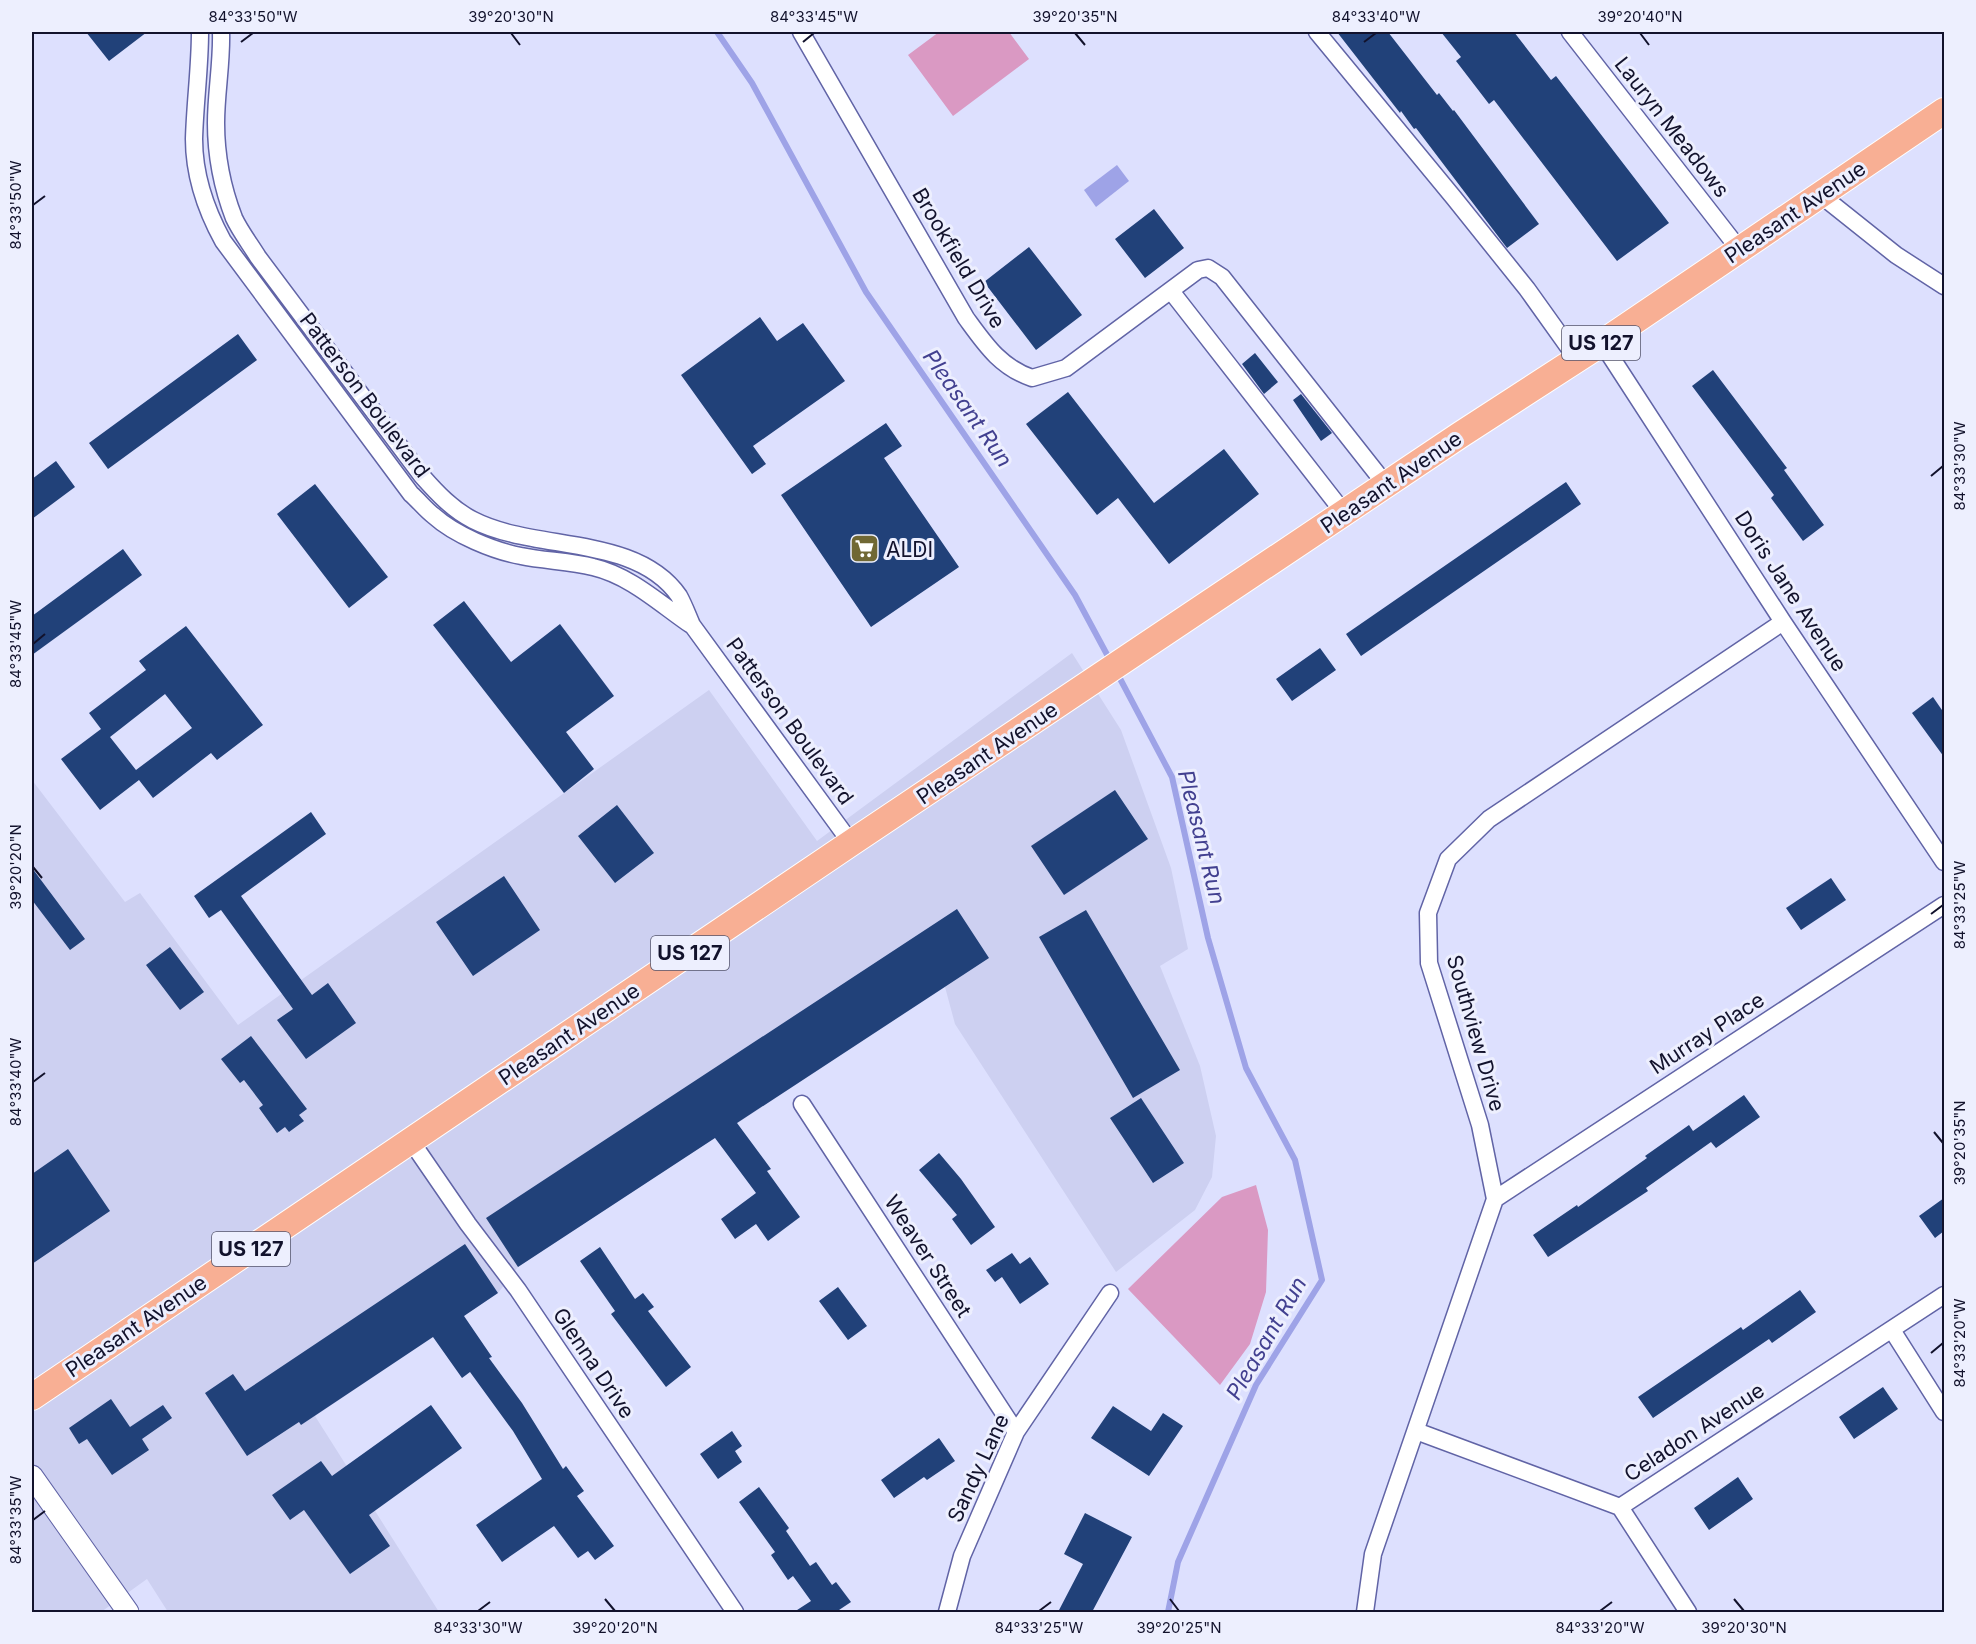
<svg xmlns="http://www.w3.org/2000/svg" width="1976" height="1644" viewBox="0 0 1976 1644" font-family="Inter,sans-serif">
	<rect width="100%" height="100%" fill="#dde0fe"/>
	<path fill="#cdd0f1" d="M 1072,653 L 1121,730 L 1171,868 L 1188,949 L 1160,966 L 1200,1066 L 1216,1136 L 1212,1177 L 1195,1210 L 1116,1272 L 955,1024 L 945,987 L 518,1267 L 498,1293 L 315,1416 L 439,1612 L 168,1612 L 147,1579 L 101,1612 L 32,1612 L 32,780 L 125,902 L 140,893 L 238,1025 L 709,690 L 817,841 Z"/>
	<path fill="#da99c3" d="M 939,32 L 1009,32 L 1029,59 L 953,116 L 908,55 Z
		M 1256,1185 L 1268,1230 L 1266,1292 L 1250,1344 L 1220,1385 L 1128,1289 L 1222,1197 Z"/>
	<path fill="#9ea3e7" d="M 1117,165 L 1129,181 L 1096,207 L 1084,190 Z"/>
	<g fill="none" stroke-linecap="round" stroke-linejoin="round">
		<path stroke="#9ea3e7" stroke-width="6" d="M 717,32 L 752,83 L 866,292 L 1075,595 L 1111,662
			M 1116,671 L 1172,777 L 1208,938 L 1246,1068 L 1295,1160 L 1322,1280 L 1256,1385 L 1178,1562 L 1168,1612"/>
	</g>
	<path fill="#214179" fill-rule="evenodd" d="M 86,32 L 147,32 L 109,61 Z
		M 1337,32 L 1388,32 L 1437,95 L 1439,93 L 1453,111 L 1454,110 L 1539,224 L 1507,248 L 1416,128 L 1414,129 L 1401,111 L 1400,113 Z
		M 1441,32 L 1514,32 L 1551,80 L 1556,76 L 1669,223 L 1617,261 L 1494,100 L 1489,104 L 1456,61 L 1461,57 Z
		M 1154,209 L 1184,248 L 1145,278 L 1115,239 Z
		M 1029,247 L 1082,315 L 1036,350 L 984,282 Z
		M 760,317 L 777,341 L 803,323 L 845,381 L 753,446 L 766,464 L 752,474 L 681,375 Z
		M 238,334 L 257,360 L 108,469 L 89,443 Z
		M 1255,353 L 1278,382 L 1264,394 L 1242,364 Z
		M 1713,370 L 1787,468 L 1784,470 L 1824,525 L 1803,541 L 1771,498 L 1774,495 L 1692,386 Z
		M 1068,392 L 1154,503 L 1224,449 L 1259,494 L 1169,564 L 1118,498 L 1097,515 L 1026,424 Z
		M 1301,394 L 1332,433 L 1321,441 L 1293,400 Z
		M 886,423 L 902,446 L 884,458 L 959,567 L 871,627 L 781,495 Z
		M 56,461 L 75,487 L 32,519 L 32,479 Z
		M 1566,482 L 1581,504 L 1361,656 L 1346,634 Z
		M 315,484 L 388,577 L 349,608 L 277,514 Z
		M 123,549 L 142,575 L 32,655 L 32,616 Z
		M 464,601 L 511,662 L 560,624 L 614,696 L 566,732 L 594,769 L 564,793 L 433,625 Z
		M 186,626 L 263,725 L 217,760 L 211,753 L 153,798 L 139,780 L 100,810 L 61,759 L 101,729 L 89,713 L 146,670 L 139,661 ZM 165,694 L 192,728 L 136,770 L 110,737 Z
		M 1320,648 L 1336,670 L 1292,701 L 1276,679 Z
		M 1933,697 L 1944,713 L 1944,757 L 1912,713 Z
		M 1115,790 L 1148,839 L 1064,895 L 1031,846 Z
		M 617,805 L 654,853 L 615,883 L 578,836 Z
		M 311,812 L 326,834 L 241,896 L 312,995 L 328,983 L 356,1023 L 306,1059 L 277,1020 L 293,1009 L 221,910 L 209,918 L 194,896 Z
		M 32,868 L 85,939 L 70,950 L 32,900 Z
		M 504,876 L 540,930 L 473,976 L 436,922 Z
		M 1831,878 L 1846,900 L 1801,930 L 1786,908 Z
		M 957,909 L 989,958 L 737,1123 L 771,1169 L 767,1171 L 800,1217 L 768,1241 L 756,1224 L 735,1239 L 721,1219 L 756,1193 L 715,1138 L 518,1267 L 486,1218 Z
		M 1086,910 L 1180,1070 L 1133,1098 L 1039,937 Z
		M 170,947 L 204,992 L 180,1010 L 146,965 Z
		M 251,1036 L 307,1109 L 299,1115 L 304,1121 L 289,1132 L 285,1127 L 277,1133 L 259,1108 L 263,1105 L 244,1080 L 240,1083 L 221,1059 Z
		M 1744,1095 L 1760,1117 L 1716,1148 L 1711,1142 L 1646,1188 L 1648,1191 L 1548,1257 L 1533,1235 L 1577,1205 L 1578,1207 L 1647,1158 L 1645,1156 L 1689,1125 L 1693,1131 Z
		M 1141,1098 L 1184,1163 L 1153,1183 L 1110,1118 Z
		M 68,1149 L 110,1211 L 32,1264 L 32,1174 Z
		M 939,1153 L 961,1179 L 995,1227 L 971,1245 L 952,1219 L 957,1215 L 919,1170 Z
		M 1944,1198 L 1944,1231 L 1935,1238 L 1919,1216 Z
		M 465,1244 L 498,1293 L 464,1316 L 492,1357 L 489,1358 L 522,1403 L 563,1469 L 566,1466 L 584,1491 L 577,1496 L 614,1546 L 595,1560 L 588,1551 L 578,1558 L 554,1526 L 502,1562 L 476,1525 L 542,1479 L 513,1431 L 470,1372 L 462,1378 L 433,1337 L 301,1425 L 299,1422 L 247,1456 L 205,1393 L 233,1374 L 245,1391 Z
		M 600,1247 L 635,1299 L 643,1293 L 654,1307 L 648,1311 L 691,1367 L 666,1387 L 611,1314 L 615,1311 L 580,1261 Z
		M 1012,1253 L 1020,1264 L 1030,1257 L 1049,1284 L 1020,1304 L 1002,1277 L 995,1282 L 986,1270 Z
		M 838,1287 L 867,1326 L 848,1340 L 819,1301 Z
		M 1800,1290 L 1816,1312 L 1772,1343 L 1769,1339 L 1653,1418 L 1638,1397 L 1741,1327 L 1743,1330 Z
		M 1883,1387 L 1898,1409 L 1854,1439 L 1839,1417 Z
		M 111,1399 L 130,1427 L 163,1405 L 172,1418 L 142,1439 L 149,1450 L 112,1475 L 87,1439 L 79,1444 L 69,1428 Z
		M 431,1405 L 462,1448 L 369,1515 L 390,1546 L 350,1574 L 304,1510 L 290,1520 L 272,1495 L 321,1461 L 332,1476 Z
		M 1113,1406 L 1151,1431 L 1163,1413 L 1183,1426 L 1149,1476 L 1091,1438 Z
		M 732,1431 L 742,1446 L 735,1451 L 742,1462 L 718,1479 L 700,1454 Z
		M 939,1438 L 955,1461 L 927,1480 L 924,1477 L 894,1498 L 881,1480 Z
		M 1738,1477 L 1753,1499 L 1709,1530 L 1694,1508 Z
		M 759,1487 L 789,1528 L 786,1531 L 810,1566 L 816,1562 L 832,1585 L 836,1582 L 851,1602 L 836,1612 L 794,1612 L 811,1601 L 793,1576 L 788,1580 L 771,1555 L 775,1552 L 739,1502 Z
		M 1085,1513 L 1132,1537 L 1092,1612 L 1058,1612 L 1083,1564 L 1064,1554 Z"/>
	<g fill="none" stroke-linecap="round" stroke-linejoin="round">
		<defs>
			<path id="minor" d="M 200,32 C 200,67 195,103 194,139 C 194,175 206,210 223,241 L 411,494 C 419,501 426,510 434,516 C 455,535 494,551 521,556 C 545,561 570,561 593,567 C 631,576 660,604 691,625
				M 221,32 C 222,62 216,93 216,123 C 216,156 222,187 234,218 C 240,231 250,244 258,257 L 422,476 C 437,493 453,510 473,520 C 535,552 636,534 679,596 C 684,605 688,616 692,625 L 851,843
				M 801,32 L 966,318 C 985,344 1000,367 1032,378 L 1066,368 L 1198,270 L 1208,268 L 1222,277 L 1386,485
				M 1317,32 L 1454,198 L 1527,289 L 1577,359
				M 1570,32 L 1739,249
				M 1822,196 L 1896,255 L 1944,286
				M 1171,291 L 1344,513
				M 1602,343 L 1783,622 L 1944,862
				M 802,1104 L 1016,1432
				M 411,1141 L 468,1224 L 518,1290 L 735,1612
				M 1495,1199 L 1944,905
				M 1892,1330 L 1944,1412
				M 1416,1431 L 1620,1507
				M 1620,1507 L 1944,1295
				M 1620,1507 L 1688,1612
				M 947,1612 L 962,1556 L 1016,1432 L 1110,1293
				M 1365,1612 L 1373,1554 L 1495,1199 L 1480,1125 L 1429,963 L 1428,913 L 1448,859 L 1489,819 L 1783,622"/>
			<path id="tertiary" d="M 32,1476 L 128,1612"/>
			<path id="primary" d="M 32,1397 L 851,843 L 1460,435 L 1602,343 L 1944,111"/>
		</defs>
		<use href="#minor" stroke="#6164a6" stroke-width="19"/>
		<use href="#tertiary" stroke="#6164a6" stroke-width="23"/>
		<use href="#primary" stroke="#fff" stroke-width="28"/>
		<use href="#minor" stroke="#fff" stroke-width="16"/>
		<use href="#tertiary" stroke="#fff" stroke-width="21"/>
		<use href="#primary" stroke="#f8af94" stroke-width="26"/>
	</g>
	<path fill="none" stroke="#12122c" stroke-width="2" d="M 511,33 L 520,45M 1075,33 L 1085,45M 1640,33 L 1649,45M 241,42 L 253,33M 803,42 L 814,33M 1364,42 L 1376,33M 33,205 L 45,196M 1931,476 L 1943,466M 33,644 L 45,634M 33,867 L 42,878M 1931,914 L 1943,905M 33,1082 L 45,1073M 1934,1132 L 1943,1143M 1931,1353 L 1943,1343M 33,1520 L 45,1511M 605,1599 L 615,1611M 1170,1599 L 1179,1611M 1734,1599 L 1744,1611M 478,1611 L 490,1602M 1039,1611 L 1051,1602M 1600,1611 L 1612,1602"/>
	<defs>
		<symbol id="supermarket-square" viewBox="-11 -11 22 22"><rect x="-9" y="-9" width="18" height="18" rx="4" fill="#706834" stroke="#edeffe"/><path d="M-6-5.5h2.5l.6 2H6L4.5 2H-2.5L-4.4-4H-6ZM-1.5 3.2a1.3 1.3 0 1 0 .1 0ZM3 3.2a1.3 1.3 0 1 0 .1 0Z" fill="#fff"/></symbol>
	</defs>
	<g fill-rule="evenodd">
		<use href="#supermarket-square" x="848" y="532" width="33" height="33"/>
	</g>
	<g text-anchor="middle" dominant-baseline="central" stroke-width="6" stroke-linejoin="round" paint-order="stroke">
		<g fill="#edeffe" stroke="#54546b" stroke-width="1.5">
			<rect x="1562" y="326" width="78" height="34" rx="4.5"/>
			<rect x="651" y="936" width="78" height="34" rx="4.5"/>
			<rect x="212" y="1232" width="78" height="34" rx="4.5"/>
		</g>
		<g font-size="20" font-weight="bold" fill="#12122c">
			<text x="1601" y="343">US 127</text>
			<text x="690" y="953">US 127</text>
			<text x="251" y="1249">US 127</text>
		</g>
		<g font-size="21" fill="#12122c" stroke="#edeffe">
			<text transform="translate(1672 127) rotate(52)">Lauryn Meadows</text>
			<text transform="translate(1795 212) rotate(-34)">Pleasant Avenue</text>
			<text transform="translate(959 258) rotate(59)">Brookfield Drive</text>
			<text transform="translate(365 395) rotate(53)">Patterson Boulevard</text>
			<text transform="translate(1391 482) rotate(-34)">Pleasant Avenue</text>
			<text transform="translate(1791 591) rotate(57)">Doris Jane Avenue</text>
			<text transform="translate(790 721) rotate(54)">Patterson Boulevard</text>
			<text transform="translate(987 753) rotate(-34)">Pleasant Avenue</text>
			<text transform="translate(1476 1033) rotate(74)">Southview Drive</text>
			<text transform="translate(1707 1033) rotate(-33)">Murray Place</text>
			<text transform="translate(569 1034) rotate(-34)">Pleasant Avenue</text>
			<text transform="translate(928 1256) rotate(57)">Weaver Street</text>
			<text transform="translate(136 1326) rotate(-34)">Pleasant Avenue</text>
			<text transform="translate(594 1363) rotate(56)">Glenna Drive</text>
			<text transform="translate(1694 1432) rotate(-33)">Celadon Avenue</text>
			<text transform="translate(978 1468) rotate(-65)">Sandy Lane</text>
		</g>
		<g font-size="21" fill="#12122c" stroke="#edeffe" text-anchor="start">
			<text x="886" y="549">ALDI</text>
		</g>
		<g font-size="22" font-style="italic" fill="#424090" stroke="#edeffe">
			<text transform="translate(968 408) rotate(55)">Pleasant Run</text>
			<text transform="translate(1202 837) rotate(76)">Pleasant Run</text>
			<text transform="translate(1266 1338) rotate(-60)">Pleasant Run</text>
		</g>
	</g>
	<rect width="1976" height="1644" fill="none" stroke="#edeffe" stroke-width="66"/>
	<rect x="33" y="33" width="1910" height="1578" fill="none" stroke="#12122c" stroke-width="2"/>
	<g font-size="15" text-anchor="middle" fill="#12122c">
		<text x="253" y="22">84°33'50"W</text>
		<text x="511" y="22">39°20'30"N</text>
		<text x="814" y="22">84°33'45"W</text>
		<text x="1075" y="22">39°20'35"N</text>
		<text x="1376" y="22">84°33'40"W</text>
		<text x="1640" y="22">39°20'40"N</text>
		<text transform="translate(16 205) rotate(-90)" y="5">84°33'50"W</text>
		<text transform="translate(1960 466) rotate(-90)" y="5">84°33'30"W</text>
		<text transform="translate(16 644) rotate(-90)" y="5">84°33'45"W</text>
		<text transform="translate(16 867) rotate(-90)" y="5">39°20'20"N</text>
		<text transform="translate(1960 905) rotate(-90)" y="5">84°33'25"W</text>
		<text transform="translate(16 1082) rotate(-90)" y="5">84°33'40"W</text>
		<text transform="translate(1960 1143) rotate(-90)" y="5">39°20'35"N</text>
		<text transform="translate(1960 1343) rotate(-90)" y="5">84°33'20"W</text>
		<text transform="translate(16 1520) rotate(-90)" y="5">84°33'35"W</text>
		<text x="478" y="1633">84°33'30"W</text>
		<text x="615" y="1633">39°20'20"N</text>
		<text x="1039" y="1633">84°33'25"W</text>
		<text x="1179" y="1633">39°20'25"N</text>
		<text x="1600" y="1633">84°33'20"W</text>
		<text x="1744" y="1633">39°20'30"N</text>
	</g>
</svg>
